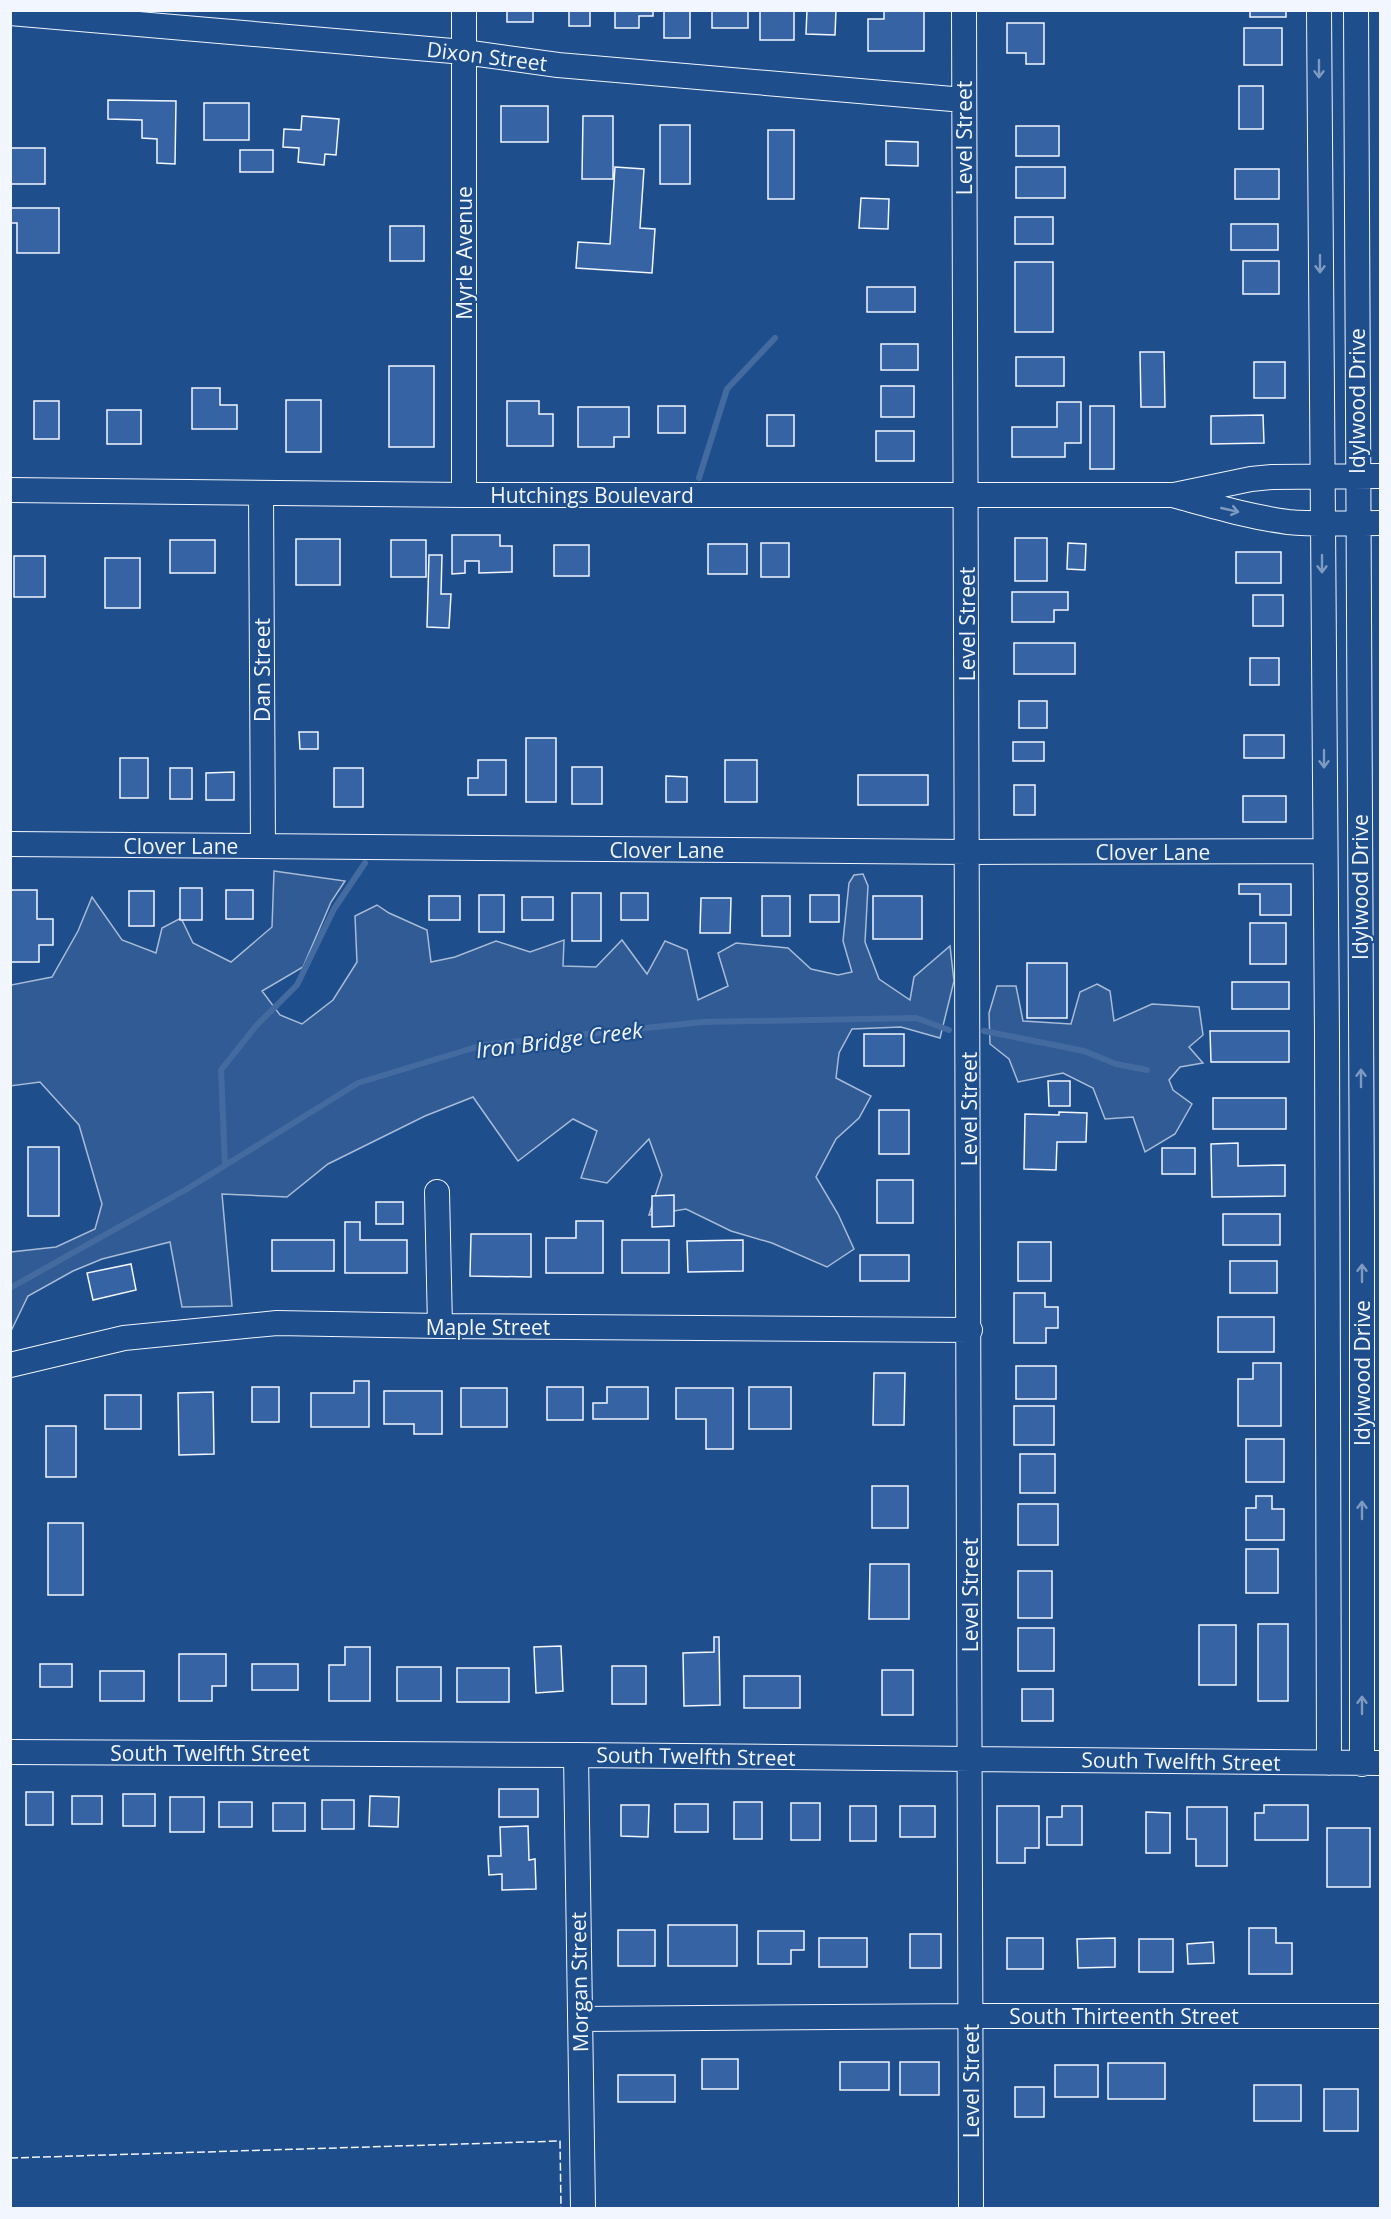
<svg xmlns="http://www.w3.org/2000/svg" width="1391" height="2219" viewBox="0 0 1391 2219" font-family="'Open Sans',sans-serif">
	<rect width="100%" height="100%" fill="#1f4e8c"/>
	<path fill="#305b95" stroke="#a8bbd7" stroke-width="1.5" d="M 274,871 L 345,881 L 331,902 L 303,967 L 262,991 L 280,1015 L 302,1024 L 333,1000 L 357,962 L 355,916 L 377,905 L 389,913 L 427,930 L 431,962 L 455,957 L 496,941 L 530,952 L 564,940 L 563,966 L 596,967 L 622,940 L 647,974 L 665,941 L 687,950 L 698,1000 L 728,986 L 718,953 L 736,943 L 788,948 L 811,969 L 838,975 L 852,972 L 843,941 L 849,883 L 854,875 L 863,874 L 868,886 L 865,942 L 879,979 L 910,1000 L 914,977 L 950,946 L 954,981 L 940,1038 L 901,1027 L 852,1029 L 839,1053 L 836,1078 L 871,1096 L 859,1118 L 836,1139 L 816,1177 L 838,1214 L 854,1249 L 827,1267 L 772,1243 L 731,1231 L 686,1209 L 649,1215 L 662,1175 L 649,1139 L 607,1183 L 581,1178 L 597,1131 L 573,1119 L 518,1161 L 473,1097 L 425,1116 L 328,1164 L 287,1197 L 222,1194 L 232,1306 L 182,1307 L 170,1242 L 102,1259 L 73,1271 L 28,1296 L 11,1331 L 11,1252 L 56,1247 L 95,1229 L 102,1204 L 79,1125 L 40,1082 L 10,1086 L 11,985 L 52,977 L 78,931 L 92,897 L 122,940 L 156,953 L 162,928 L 181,918 L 193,943 L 231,962 L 272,927 Z
		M 1097,984 L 1110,991 L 1114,1021 L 1152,1004 L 1199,1007 L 1203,1035 L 1189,1047 L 1203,1063 L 1180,1067 L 1169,1080 L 1173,1090 L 1192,1104 L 1175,1134 L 1145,1152 L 1133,1117 L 1105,1119 L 1093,1088 L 1063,1073 L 1018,1082 L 1009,1059 L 990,1044 L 989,1013 L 997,986 L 1016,986 L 1023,1021 L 1071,1024 L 1080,992 Z"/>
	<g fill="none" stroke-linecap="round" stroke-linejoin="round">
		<path stroke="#446ba0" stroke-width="6" d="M 699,478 L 727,389 L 775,338
			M 984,1031 L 1084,1051 L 1116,1064 L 1147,1070
			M 225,1165 L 221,1070 L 256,1026 L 297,985 L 334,909 L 365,863
			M 10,1288 L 187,1189 L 358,1083 L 483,1045 L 703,1022 L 916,1018 L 949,1030"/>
	</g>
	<path fill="#3563a3" stroke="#f2f6ff" stroke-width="1.5" d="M 507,10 L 533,10 L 533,22 L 507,22 Z
		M 569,10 L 590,10 L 590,26 L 569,26 Z
		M 615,10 L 653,10 L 653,16 L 639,16 L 639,28 L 615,28 Z
		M 664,10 L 690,10 L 690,38 L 664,38 Z
		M 712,10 L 748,10 L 748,28 L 712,28 Z
		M 760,10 L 794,10 L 794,40 L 760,40 Z
		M 807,10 L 836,10 L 835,35 L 806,34 Z
		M 884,10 L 924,10 L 924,51 L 868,51 L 868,19 L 884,19 Z
		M 1250,10 L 1286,10 L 1286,17 L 1250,17 Z
		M 1007,23 L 1044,23 L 1044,64 L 1026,64 L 1026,53 L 1007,53 Z
		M 1244,28 L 1282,28 L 1282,65 L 1244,65 Z
		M 1239,86 L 1263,86 L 1263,129 L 1239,129 Z
		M 108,100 L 176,101 L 175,164 L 157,163 L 157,139 L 142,138 L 142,120 L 108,119 Z
		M 204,103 L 249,103 L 249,140 L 204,140 Z
		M 501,106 L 548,106 L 548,142 L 501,142 Z
		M 302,116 L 339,119 L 336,155 L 325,154 L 324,165 L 298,162 L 299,148 L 283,147 L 284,129 L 301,130 Z
		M 583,116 L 613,116 L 613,179 L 582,179 Z
		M 660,125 L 690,125 L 690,184 L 660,184 Z
		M 1016,126 L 1059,126 L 1059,156 L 1016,156 Z
		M 768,130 L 794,130 L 794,199 L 768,199 Z
		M 886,141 L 918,142 L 918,166 L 886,165 Z
		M 10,148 L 45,148 L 45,184 L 10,184 Z
		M 240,150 L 273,150 L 273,172 L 240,172 Z
		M 615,167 L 644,169 L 640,228 L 655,229 L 652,273 L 576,268 L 578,242 L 610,244 Z
		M 1016,167 L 1065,167 L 1065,198 L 1016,198 Z
		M 1235,169 L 1279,169 L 1279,199 L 1235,199 Z
		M 861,198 L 889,199 L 888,229 L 859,228 Z
		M 10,208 L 59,208 L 59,253 L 17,253 L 17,223 L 10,223 Z
		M 1015,217 L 1053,217 L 1053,244 L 1015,244 Z
		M 1231,224 L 1278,224 L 1278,250 L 1231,250 Z
		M 390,226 L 424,226 L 424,261 L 390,261 Z
		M 1243,261 L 1279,261 L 1279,294 L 1243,294 Z
		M 1015,262 L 1053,262 L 1053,332 L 1015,332 Z
		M 867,287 L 915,287 L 915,312 L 867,312 Z
		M 881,344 L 918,344 L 918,370 L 881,370 Z
		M 1140,352 L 1164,352 L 1165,407 L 1141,407 Z
		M 1016,357 L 1064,357 L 1064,386 L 1016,386 Z
		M 1254,362 L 1285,362 L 1285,398 L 1254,398 Z
		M 389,366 L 434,366 L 434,447 L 389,447 Z
		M 881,386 L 914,386 L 914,417 L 881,417 Z
		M 192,388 L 220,388 L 220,405 L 237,405 L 237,429 L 192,429 Z
		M 286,400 L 321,400 L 321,452 L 286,452 Z
		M 34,401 L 59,401 L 59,439 L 34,439 Z
		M 507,401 L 539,401 L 539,414 L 553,414 L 553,446 L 507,446 Z
		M 1057,402 L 1081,402 L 1081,443 L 1065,443 L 1065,457 L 1012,457 L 1012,427 L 1057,427 Z
		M 658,406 L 685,406 L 685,433 L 658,433 Z
		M 1090,406 L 1114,406 L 1114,469 L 1090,469 Z
		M 578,407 L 629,407 L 629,437 L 614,437 L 614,447 L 578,447 Z
		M 107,410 L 141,410 L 141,444 L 107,444 Z
		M 767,415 L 794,415 L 794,446 L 767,446 Z
		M 1263,415 L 1264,443 L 1211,444 L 1211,416 Z
		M 876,431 L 914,431 L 914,461 L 876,461 Z
		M 452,535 L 500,535 L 500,546 L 512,546 L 512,572 L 479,573 L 479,561 L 465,561 L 465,573 L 452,574 Z
		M 1015,538 L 1047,538 L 1047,581 L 1015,581 Z
		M 296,539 L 340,539 L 340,585 L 296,585 Z
		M 170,540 L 215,540 L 215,573 L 170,573 Z
		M 391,540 L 426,540 L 426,577 L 391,577 Z
		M 761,543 L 789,543 L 789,577 L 761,577 Z
		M 1068,543 L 1086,544 L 1085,570 L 1067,569 Z
		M 708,544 L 747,544 L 747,574 L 708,574 Z
		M 554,545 L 589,545 L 589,576 L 554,576 Z
		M 1236,552 L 1281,552 L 1281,583 L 1236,583 Z
		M 429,555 L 442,555 L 441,594 L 451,594 L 449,628 L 427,627 Z
		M 14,556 L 45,556 L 45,597 L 14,597 Z
		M 105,558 L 140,558 L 140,608 L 105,608 Z
		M 1012,592 L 1068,592 L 1068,610 L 1054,610 L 1054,622 L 1012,622 Z
		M 1253,595 L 1283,595 L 1283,626 L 1253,626 Z
		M 1014,643 L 1075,643 L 1075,674 L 1014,674 Z
		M 1250,658 L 1279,658 L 1279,685 L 1250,685 Z
		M 1019,701 L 1047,701 L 1047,728 L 1019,728 Z
		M 299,732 L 318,732 L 318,749 L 300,749 Z
		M 1244,735 L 1284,735 L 1284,758 L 1244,758 Z
		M 526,738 L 556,738 L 556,802 L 526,802 Z
		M 1013,742 L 1044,742 L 1044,761 L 1013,761 Z
		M 120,758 L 148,758 L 148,798 L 120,798 Z
		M 478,760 L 506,760 L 506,795 L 468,795 L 468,778 L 478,778 Z
		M 725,760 L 757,760 L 757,802 L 725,802 Z
		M 572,767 L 602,767 L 602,804 L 572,804 Z
		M 170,768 L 192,768 L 192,799 L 170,799 Z
		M 334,768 L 363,768 L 363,807 L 334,807 Z
		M 234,772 L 234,800 L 206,800 L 206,773 Z
		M 858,775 L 928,775 L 928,805 L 858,805 Z
		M 666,776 L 687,777 L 687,802 L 666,802 Z
		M 1014,785 L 1035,785 L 1035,815 L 1014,815 Z
		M 1243,796 L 1286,796 L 1286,822 L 1243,822 Z
		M 1239,884 L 1291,884 L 1291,915 L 1260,915 L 1260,894 L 1239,894 Z
		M 180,888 L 202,888 L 202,920 L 180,920 Z
		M 10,890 L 37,890 L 37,919 L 53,919 L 53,945 L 39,945 L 39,962 L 10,962 Z
		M 226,890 L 253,890 L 253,919 L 226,919 Z
		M 129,891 L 154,891 L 154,926 L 129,926 Z
		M 572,893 L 601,893 L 601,941 L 572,941 Z
		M 621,893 L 648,893 L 648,920 L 621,920 Z
		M 479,895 L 504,895 L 504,932 L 479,932 Z
		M 810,895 L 839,895 L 839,922 L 810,922 Z
		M 429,896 L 460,896 L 460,920 L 429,920 Z
		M 762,896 L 790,896 L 790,936 L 762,936 Z
		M 873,896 L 922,896 L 922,939 L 873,939 Z
		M 522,897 L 553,897 L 553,920 L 522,920 Z
		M 701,898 L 731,898 L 730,933 L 700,933 Z
		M 1250,923 L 1286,923 L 1286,964 L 1250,964 Z
		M 1027,963 L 1067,963 L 1067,1018 L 1027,1018 Z
		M 1232,982 L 1289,982 L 1289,1009 L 1232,1009 Z
		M 1210,1031 L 1289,1031 L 1289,1062 L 1211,1062 Z
		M 864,1034 L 904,1034 L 904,1066 L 864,1066 Z
		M 1048,1081 L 1070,1081 L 1070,1106 L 1049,1106 Z
		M 1213,1098 L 1286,1098 L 1286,1129 L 1213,1129 Z
		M 879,1110 L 909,1110 L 909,1154 L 879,1154 Z
		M 1059,1112 L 1087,1113 L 1086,1142 L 1057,1142 L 1056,1170 L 1024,1169 L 1025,1114 L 1059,1115 Z
		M 1238,1143 L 1238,1166 L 1285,1165 L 1285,1196 L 1212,1197 L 1211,1144 Z
		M 28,1147 L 59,1147 L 59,1216 L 28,1216 Z
		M 1162,1148 L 1195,1148 L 1195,1174 L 1162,1174 Z
		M 877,1180 L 913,1180 L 913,1223 L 877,1223 Z
		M 674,1195 L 674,1226 L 652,1227 L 652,1196 Z
		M 376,1202 L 403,1202 L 403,1224 L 376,1224 Z
		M 1223,1214 L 1280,1214 L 1280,1245 L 1223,1245 Z
		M 576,1221 L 603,1221 L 603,1273 L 546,1273 L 546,1238 L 576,1238 Z
		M 345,1222 L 360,1222 L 360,1240 L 407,1240 L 407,1273 L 345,1273 Z
		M 471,1234 L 531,1234 L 531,1277 L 470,1276 Z
		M 272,1240 L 334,1240 L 334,1271 L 272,1271 Z
		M 622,1240 L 669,1240 L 669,1273 L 622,1273 Z
		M 743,1240 L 743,1271 L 688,1272 L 687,1241 Z
		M 1018,1242 L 1051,1242 L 1051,1281 L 1018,1281 Z
		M 860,1255 L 909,1255 L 909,1281 L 860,1281 Z
		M 1230,1261 L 1277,1261 L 1277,1293 L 1230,1293 Z
		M 131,1264 L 136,1290 L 93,1300 L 87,1273 Z
		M 1014,1293 L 1045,1293 L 1045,1307 L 1058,1307 L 1058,1328 L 1046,1328 L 1046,1343 L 1014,1343 Z
		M 1218,1317 L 1274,1317 L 1274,1352 L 1218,1352 Z
		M 1253,1363 L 1281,1363 L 1281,1426 L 1238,1426 L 1238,1379 L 1253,1379 Z
		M 1016,1366 L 1056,1366 L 1056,1399 L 1016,1399 Z
		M 874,1373 L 905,1373 L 904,1425 L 873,1425 Z
		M 354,1381 L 369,1381 L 369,1427 L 311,1427 L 311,1393 L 354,1393 Z
		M 252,1387 L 279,1387 L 279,1422 L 252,1422 Z
		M 547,1387 L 583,1387 L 583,1420 L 547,1420 Z
		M 607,1387 L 648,1387 L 648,1419 L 593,1419 L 593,1403 L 607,1403 Z
		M 749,1387 L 791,1387 L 791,1429 L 749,1429 Z
		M 461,1388 L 507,1388 L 507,1427 L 461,1427 Z
		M 676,1388 L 733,1388 L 733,1449 L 706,1449 L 706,1419 L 676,1419 Z
		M 384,1391 L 442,1391 L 442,1434 L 414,1434 L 414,1424 L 384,1424 Z
		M 213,1392 L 214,1454 L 179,1455 L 178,1393 Z
		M 105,1395 L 141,1395 L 141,1429 L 105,1429 Z
		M 1014,1406 L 1054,1406 L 1054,1445 L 1014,1445 Z
		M 46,1426 L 76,1426 L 76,1477 L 46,1477 Z
		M 1246,1439 L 1284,1439 L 1284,1482 L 1246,1482 Z
		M 1020,1454 L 1055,1454 L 1055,1493 L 1020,1493 Z
		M 872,1486 L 908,1486 L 908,1528 L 872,1528 Z
		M 1256,1496 L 1272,1496 L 1272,1509 L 1284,1509 L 1284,1540 L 1246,1540 L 1246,1508 L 1256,1508 Z
		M 1018,1504 L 1058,1504 L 1058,1545 L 1018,1545 Z
		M 48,1523 L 83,1523 L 83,1595 L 48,1595 Z
		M 1246,1549 L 1278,1549 L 1278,1593 L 1246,1593 Z
		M 870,1564 L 909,1564 L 909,1619 L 869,1619 Z
		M 1018,1571 L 1052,1571 L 1052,1618 L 1018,1618 Z
		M 1258,1624 L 1288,1624 L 1288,1701 L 1258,1701 Z
		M 1199,1625 L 1236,1625 L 1236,1685 L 1199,1685 Z
		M 1018,1628 L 1054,1628 L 1054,1671 L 1018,1671 Z
		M 714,1637 L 719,1637 L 720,1705 L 684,1706 L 683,1653 L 714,1652 Z
		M 561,1646 L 563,1691 L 536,1693 L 534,1647 Z
		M 345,1647 L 370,1647 L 370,1701 L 329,1701 L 329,1665 L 345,1665 Z
		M 179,1654 L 226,1654 L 226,1686 L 212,1686 L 212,1701 L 179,1701 Z
		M 40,1664 L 72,1664 L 72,1687 L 40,1687 Z
		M 252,1664 L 298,1664 L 298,1690 L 252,1690 Z
		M 612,1666 L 646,1666 L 646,1704 L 612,1704 Z
		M 397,1667 L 441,1667 L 441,1701 L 397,1701 Z
		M 457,1668 L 509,1668 L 509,1702 L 457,1702 Z
		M 882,1670 L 913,1670 L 913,1715 L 882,1715 Z
		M 100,1671 L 144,1671 L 144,1701 L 100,1701 Z
		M 744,1676 L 800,1676 L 800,1708 L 744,1708 Z
		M 1022,1689 L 1053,1689 L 1053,1721 L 1022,1721 Z
		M 499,1789 L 538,1789 L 538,1817 L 499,1817 Z
		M 26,1792 L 53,1792 L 53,1825 L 26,1825 Z
		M 123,1794 L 155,1794 L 155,1826 L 123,1826 Z
		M 72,1796 L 102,1796 L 102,1824 L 72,1824 Z
		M 370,1796 L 399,1797 L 398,1827 L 369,1826 Z
		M 170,1797 L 204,1797 L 204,1832 L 170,1832 Z
		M 322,1800 L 354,1800 L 354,1829 L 322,1829 Z
		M 219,1802 L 252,1802 L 252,1827 L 219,1827 Z
		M 734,1802 L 762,1802 L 762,1839 L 734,1839 Z
		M 273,1803 L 305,1803 L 305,1831 L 273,1831 Z
		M 791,1803 L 820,1803 L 820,1840 L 791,1840 Z
		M 675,1804 L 708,1804 L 708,1832 L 675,1832 Z
		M 621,1805 L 649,1805 L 648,1837 L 621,1836 Z
		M 1264,1805 L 1308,1805 L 1308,1840 L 1255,1840 L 1255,1813 L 1264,1813 Z
		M 850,1806 L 876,1806 L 876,1841 L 850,1841 Z
		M 900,1806 L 935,1806 L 935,1837 L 900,1837 Z
		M 997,1806 L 1039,1806 L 1039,1848 L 1025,1848 L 1025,1863 L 997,1863 Z
		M 1062,1806 L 1082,1806 L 1082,1845 L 1047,1845 L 1047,1817 L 1062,1817 Z
		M 1187,1807 L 1227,1807 L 1227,1866 L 1196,1866 L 1196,1839 L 1187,1839 Z
		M 1146,1812 L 1170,1813 L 1170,1853 L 1146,1853 Z
		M 528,1826 L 529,1860 L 535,1859 L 536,1889 L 502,1890 L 502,1874 L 489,1875 L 488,1856 L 501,1856 L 500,1827 Z
		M 1327,1828 L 1370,1828 L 1370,1887 L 1327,1887 Z
		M 668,1925 L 737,1925 L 737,1966 L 668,1966 Z
		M 1249,1928 L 1276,1928 L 1276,1943 L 1292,1943 L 1292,1974 L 1249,1974 Z
		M 618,1930 L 655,1930 L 655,1966 L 618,1966 Z
		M 758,1931 L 804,1931 L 804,1950 L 791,1950 L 791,1964 L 758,1964 Z
		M 910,1934 L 941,1934 L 941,1968 L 910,1968 Z
		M 819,1938 L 867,1938 L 867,1967 L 819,1967 Z
		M 1007,1938 L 1043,1938 L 1043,1969 L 1007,1969 Z
		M 1115,1938 L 1115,1967 L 1078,1968 L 1077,1939 Z
		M 1139,1939 L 1173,1939 L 1173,1972 L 1139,1972 Z
		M 1213,1942 L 1214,1963 L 1188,1964 L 1187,1944 Z
		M 702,2059 L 738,2059 L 738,2089 L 702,2089 Z
		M 840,2062 L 889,2062 L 889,2090 L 840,2090 Z
		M 900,2062 L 939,2062 L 939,2095 L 900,2095 Z
		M 1108,2063 L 1165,2063 L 1165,2099 L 1108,2099 Z
		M 1055,2065 L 1098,2065 L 1098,2097 L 1055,2097 Z
		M 618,2075 L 675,2075 L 675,2102 L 618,2102 Z
		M 1254,2085 L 1301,2085 L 1301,2121 L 1254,2121 Z
		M 1015,2087 L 1044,2087 L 1044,2117 L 1015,2117 Z
		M 1324,2089 L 1358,2089 L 1358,2131 L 1324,2131 Z"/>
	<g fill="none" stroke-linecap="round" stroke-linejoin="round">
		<defs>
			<path id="minor" d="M 964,10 L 971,2208
				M 1319,10 L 1327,1036 L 1329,1763
				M 1356,10 L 1362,1215 L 1362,1764
				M 10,13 L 464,52 L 558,65 L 964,100
				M 10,490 L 464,495 L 1174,495 L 1251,479 L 1272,477 L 1380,476
				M 261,493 L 263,846
				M 464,495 L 464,10
				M 1176,496 C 1213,506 1250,517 1288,522 C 1319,525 1350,523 1380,523
				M 10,844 L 968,852 L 1324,851
				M 437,1192 L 440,1326
				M 10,1365 L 124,1338 L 277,1323 L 440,1326 L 970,1330
				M 10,1752 L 576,1755 L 1380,1763
				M 576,1755 L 583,2208
				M 580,2019 L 972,2016 L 1380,2016"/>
		</defs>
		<use href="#minor" stroke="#f2f6ff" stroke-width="26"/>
		<use href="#minor" stroke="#1f4e8c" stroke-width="24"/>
		<path stroke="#f2f6ff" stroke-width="1.5" stroke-dasharray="8 3" stroke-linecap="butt" d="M 10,2158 L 560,2141 L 561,2208"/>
	</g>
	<defs><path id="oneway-shaft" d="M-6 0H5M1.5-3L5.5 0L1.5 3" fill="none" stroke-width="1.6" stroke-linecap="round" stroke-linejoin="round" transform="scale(1.5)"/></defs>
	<g stroke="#7e9ac0">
		<use href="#oneway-shaft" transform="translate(1319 69) rotate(90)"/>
		<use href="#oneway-shaft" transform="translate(1320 264) rotate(90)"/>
		<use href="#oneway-shaft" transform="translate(1230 510) rotate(13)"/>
		<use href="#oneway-shaft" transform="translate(1322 564) rotate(90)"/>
		<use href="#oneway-shaft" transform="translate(1324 759) rotate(90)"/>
		<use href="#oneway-shaft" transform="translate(1361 1078) rotate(-90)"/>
		<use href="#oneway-shaft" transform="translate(1362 1273) rotate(-90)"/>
		<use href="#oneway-shaft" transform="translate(1362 1510) rotate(-90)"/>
		<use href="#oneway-shaft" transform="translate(1362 1705) rotate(-90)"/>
	</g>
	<g text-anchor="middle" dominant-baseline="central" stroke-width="4.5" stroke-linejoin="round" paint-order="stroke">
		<g font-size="21" fill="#f2f6ff" stroke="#1f4e8c">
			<text transform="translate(487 56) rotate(7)">Dixon Street</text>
			<text transform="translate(964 138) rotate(-90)">Level Street</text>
			<text transform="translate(464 253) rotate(-90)">Myrle Avenue</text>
			<text transform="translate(1357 401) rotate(-90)">Idylwood Drive</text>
			<text x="592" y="495">Hutchings Boulevard</text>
			<text transform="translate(967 624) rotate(-90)">Level Street</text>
			<text transform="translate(262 670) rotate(-90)">Dan Street</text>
			<text x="181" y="846">Clover Lane</text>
			<text x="667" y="850">Clover Lane</text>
			<text x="1153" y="852">Clover Lane</text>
			<text transform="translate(1360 887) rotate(-90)">Idylwood Drive</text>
			<text transform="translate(969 1109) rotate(-90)">Level Street</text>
			<text x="488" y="1327">Maple Street</text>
			<text transform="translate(1362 1373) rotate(-90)">Idylwood Drive</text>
			<text transform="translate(970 1595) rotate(-90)">Level Street</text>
			<text x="210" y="1753">South Twelfth Street</text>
			<text transform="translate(696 1756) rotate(1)">South Twelfth Street</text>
			<text transform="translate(1181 1761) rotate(1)">South Twelfth Street</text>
			<text transform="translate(579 1982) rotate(-91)">Morgan Street</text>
			<text x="1124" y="2016">South Thirteenth Street</text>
			<text transform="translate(971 2081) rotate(-90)">Level Street</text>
		</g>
		<g font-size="22" font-style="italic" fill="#f2f6ff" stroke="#1f4e8c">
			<text transform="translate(559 1039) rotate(-7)">Iron Bridge Creek</text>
		</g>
	</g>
	<rect width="1391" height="2219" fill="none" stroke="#f2f6ff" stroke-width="24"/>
</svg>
